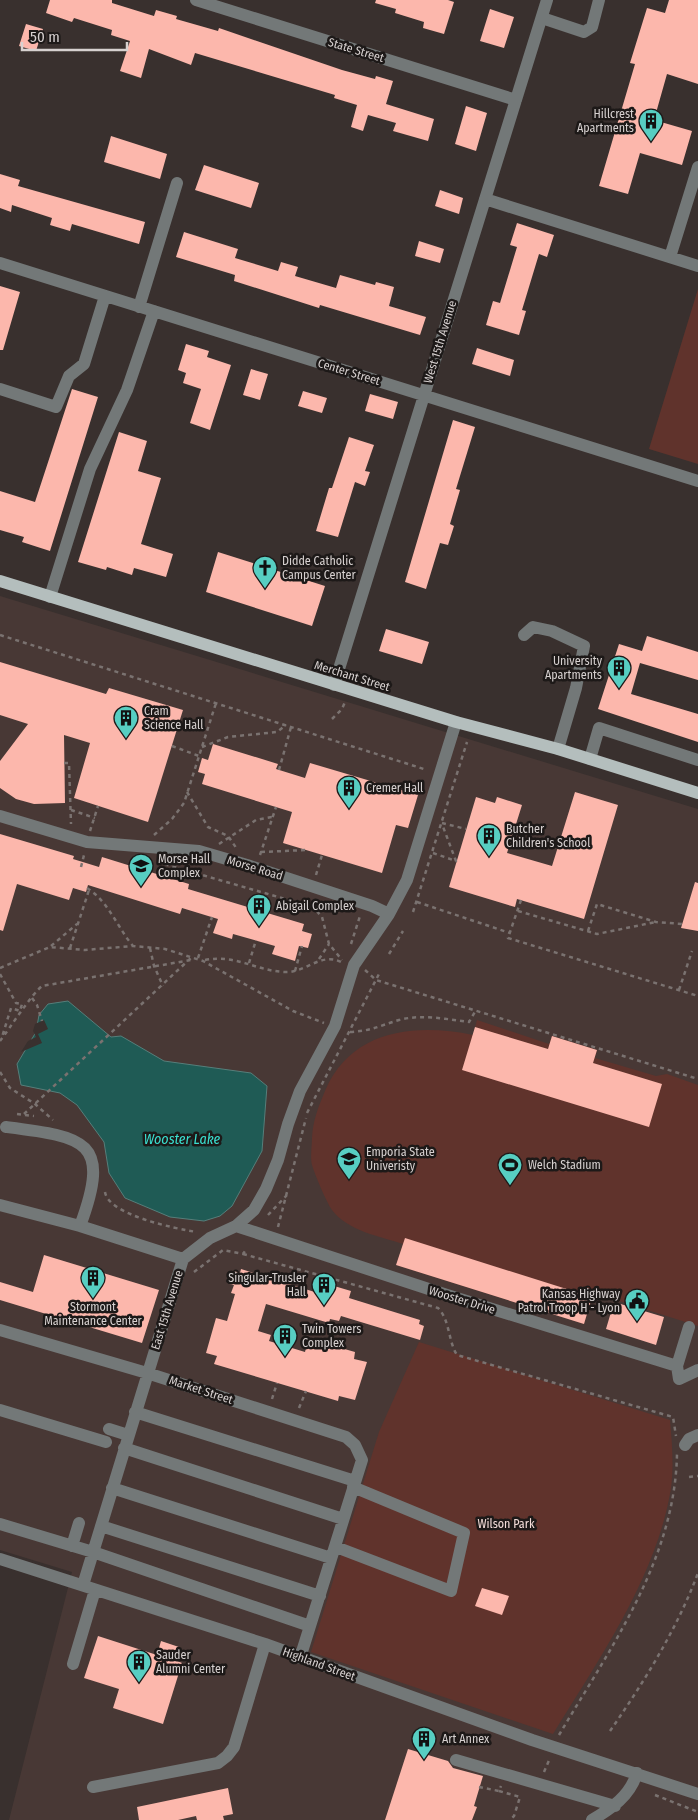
<svg xmlns="http://www.w3.org/2000/svg" width="698" height="1820" viewBox="0 0 698 1820" font-family="'Fira Sans Condensed',sans-serif">
	<rect width="100%" height="100%" fill="#39302e"/>
	<path fill="#483835" d="M 0,596 L 698,809 L 698,1820 L 9,1820 L 72,1572 L 0,1550 Z"/>
	<path fill="#60332c" d="M 698,289 L 698,464 L 649,449 Z
		M 477,1020 L 549,1044 L 552,1036 L 597,1050 L 595,1058 L 656,1076 L 667,1074 L 698,1085 L 698,1326 L 594,1293 L 584,1324 L 396,1265 L 403,1244 C 379,1236 348,1231 332,1210 C 326,1201 315,1175 312,1165 C 310,1157 312,1146 312,1138 C 313,1120 318,1108 325,1091 C 351,1030 414,1023 473,1035 Z
		M 419,1342 L 670,1420 C 672,1443 674,1466 671,1488 C 657,1576 599,1659 553,1734 L 311,1652 L 379,1432 Z"/>
	<path fill="#1f5b55" stroke="#567e7a" d="M 68,1001 L 111,1037 L 121,1036 L 164,1061 L 251,1073 L 267,1086 L 262,1151 L 232,1206 L 220,1216 L 204,1221 L 170,1217 L 125,1198 L 109,1173 L 104,1142 L 77,1105 L 60,1093 L 21,1085 L 17,1064 L 36,1032 L 39,1015 L 48,1004 Z"/>
	<path fill="#39302e" d="M 44,1020 L 48,1029 L 38,1034 L 42,1043 L 21,1052 L 28,1041 L 36,1037 L 33,1031 L 35,1024 Z"/>
	<path fill="#fcb7ac" d="M 50,0 L 112,0 L 112,3 L 154,16 L 156,10 L 177,16 L 176,19 L 218,31 L 219,28 L 342,70 L 375,79 L 376,76 L 393,81 L 386,104 L 434,119 L 428,141 L 393,131 L 396,123 L 368,115 L 363,131 L 351,127 L 357,105 L 334,98 L 335,95 L 195,53 L 191,65 L 149,49 L 141,78 L 120,71 L 130,41 L 111,35 L 112,30 L 74,18 L 72,22 L 46,13 Z
		M 376,0 L 448,0 L 454,2 L 444,34 L 423,28 L 424,22 L 395,13 L 396,9 L 375,3 Z
		M 669,0 L 698,0 L 698,84 L 667,74 L 654,120 L 692,131 L 682,165 L 640,153 L 628,194 L 599,186 L 635,64 L 630,63 L 647,8 L 665,13 Z
		M 490,9 L 514,17 L 504,48 L 480,41 Z
		M 26,24 L 43,29 L 36,51 L 19,46 Z
		M 466,106 L 487,113 L 476,151 L 455,144 Z
		M 111,136 L 167,154 L 160,179 L 104,162 Z
		M 204,165 L 259,183 L 251,208 L 195,190 Z
		M 0,174 L 20,180 L 18,186 L 145,222 L 139,244 L 72,224 L 70,231 L 50,225 L 52,218 L 12,205 L 11,212 L 0,208 Z
		M 440,190 L 463,198 L 459,214 L 435,206 Z
		M 517,223 L 554,235 L 547,257 L 539,254 L 522,310 L 526,311 L 519,335 L 486,325 L 493,301 L 500,303 L 517,247 L 510,245 Z
		M 184,232 L 238,249 L 235,258 L 278,271 L 281,262 L 298,267 L 295,276 L 336,288 L 340,275 L 375,285 L 376,282 L 394,287 L 389,306 L 426,317 L 420,335 L 320,305 L 319,308 L 234,281 L 235,275 L 176,257 Z
		M 419,241 L 444,249 L 440,263 L 415,256 Z
		M 0,286 L 20,292 L 3,350 L 0,350 Z
		M 186,344 L 209,351 L 207,357 L 231,365 L 210,430 L 190,423 L 201,389 L 183,383 L 186,373 L 178,370 Z
		M 477,348 L 514,360 L 510,376 L 472,364 Z
		M 251,369 L 268,374 L 260,400 L 243,395 Z
		M 72,389 L 98,397 L 50,551 L 22,542 L 24,537 L 0,530 L 0,491 L 35,502 Z
		M 303,391 L 327,398 L 322,413 L 298,406 Z
		M 370,394 L 398,402 L 393,419 L 365,411 Z
		M 453,420 L 475,427 L 456,489 L 460,490 L 450,524 L 454,526 L 448,545 L 440,543 L 426,589 L 405,582 Z
		M 119,432 L 147,441 L 138,471 L 161,478 L 141,544 L 173,554 L 166,577 L 134,568 L 132,575 L 107,567 L 106,570 L 78,562 Z
		M 349,437 L 374,445 L 365,471 L 370,472 L 365,486 L 355,482 L 338,537 L 316,531 L 329,488 L 332,488 Z
		M 218,552 L 325,586 L 312,626 L 206,592 Z
		M 386,629 L 429,642 L 422,664 L 379,651 Z
		M 647,636 L 698,652 L 698,680 L 640,663 L 631,694 L 698,714 L 698,742 L 598,709 L 619,644 L 642,651 Z
		M 0,662 L 106,694 L 109,688 L 183,710 L 148,822 L 74,798 L 90,743 L 64,735 L 65,803 L 34,804 L 16,799 L 0,788 L 0,761 L 28,724 L 0,715 Z
		M 213,744 L 278,764 L 276,769 L 305,778 L 310,763 L 418,795 L 408,828 L 396,825 L 382,873 L 283,843 L 292,812 L 202,784 L 205,774 L 198,772 L 202,758 L 208,760 Z
		M 575,792 L 618,805 L 584,919 L 517,899 L 515,907 L 449,887 L 476,797 L 495,803 L 497,797 L 522,805 L 507,853 L 552,866 Z
		M 0,834 L 74,856 L 73,859 L 99,867 L 102,857 L 189,884 L 188,889 L 304,924 L 302,931 L 312,934 L 308,948 L 299,946 L 295,961 L 272,954 L 275,946 L 233,934 L 232,939 L 213,933 L 218,919 L 182,908 L 180,914 L 88,885 L 86,892 L 73,888 L 69,900 L 17,884 L 3,931 L 0,930 Z
		M 695,882 L 698,883 L 698,931 L 681,928 Z
		M 475,1027 L 548,1049 L 552,1036 L 597,1050 L 593,1063 L 662,1084 L 649,1127 L 462,1070 Z
		M 405,1238 L 592,1297 L 584,1324 L 396,1265 Z
		M 44,1255 L 159,1290 L 142,1343 L 0,1300 L 0,1282 L 33,1292 Z
		M 241,1269 L 321,1294 L 324,1283 L 351,1291 L 349,1298 L 420,1320 L 419,1324 L 424,1326 L 420,1340 L 341,1316 L 339,1321 L 330,1319 L 329,1323 L 266,1304 L 258,1331 L 271,1335 L 269,1341 L 305,1352 L 307,1344 L 311,1346 L 313,1340 L 355,1352 L 354,1359 L 367,1362 L 355,1400 L 339,1396 L 338,1401 L 214,1364 L 217,1356 L 206,1353 L 216,1318 L 227,1321 L 235,1294 L 231,1293 L 234,1285 L 229,1284 L 233,1271 L 240,1273 Z
		M 614,1302 L 664,1317 L 656,1345 L 606,1329 Z
		M 482,1588 L 509,1596 L 502,1615 L 475,1606 Z
		M 98,1636 L 157,1655 L 161,1641 L 179,1647 L 175,1660 L 182,1663 L 163,1724 L 113,1708 L 119,1689 L 84,1678 Z
		M 408,1749 L 448,1761 L 453,1768 L 483,1776 L 474,1806 L 477,1807 L 472,1820 L 385,1820 Z
		M 228,1788 L 233,1814 L 223,1816 L 224,1820 L 197,1820 L 196,1816 L 178,1820 L 139,1820 L 137,1807 Z"/>
	<g fill="none" stroke-linecap="round" stroke-linejoin="round">
		<path stroke="#7a7270" stroke-width="2.5" stroke-dasharray="4 4" stroke-linecap="butt" d="M 0,635 L 427,770
			M 332,719 L 342,709 L 345,702
			M 172,746 L 199,756
			M 202,747 L 228,737 L 277,732 L 286,725
			M 64,763 L 69,763 L 71,824
			M 279,770 L 291,727
			M 187,792 L 208,827 L 228,836 L 237,849
			M 71,810 L 95,818
			M 442,823 L 466,829
			M 90,831 L 98,806
			M 154,835 L 172,819 L 184,803 L 216,703
			M 219,844 L 256,820 L 272,817
			M 261,852 L 307,850
			M 433,853 L 456,861 L 442,824
			M 260,855 L 276,807
			M 157,862 L 313,907 L 322,917 L 329,944 L 342,960
			M 81,867 L 84,855
			M 316,875 L 322,855
			M 87,888 C 109,902 117,927 133,946
			M 521,900 L 508,938 L 698,996
			M 417,902 L 510,933
			M 518,911 L 597,934 L 656,922
			M 413,912 L 467,742
			M 588,931 L 597,904 L 656,922 L 682,924
			M 351,944 L 360,916
			M 51,946 L 77,924
			M 70,948 L 89,890
			M 150,948 L 154,966 L 163,986
			M 389,954 L 403,931
			M 198,958 L 212,917
			M 319,959 L 329,944
			M 205,960 C 236,954 256,971 285,972 C 306,973 320,952 341,962
			M 249,963 L 256,940
			M 0,968 L 50,947 L 85,950 L 133,946 L 165,949 L 203,961 L 293,1011 L 324,1023
			M 365,970 L 376,980 L 698,1079
			M 295,971 L 302,946
			M 0,974 L 16,1003 L 22,1004 L 20,1011 L 11,1008 L 2,1037
			M 679,990 L 692,951
			M 32,998 L 37,1005 L 42,1021
			M 350,1032 C 371,1031 379,1026 399,1020 C 421,1014 446,1019 469,1022 L 476,1010
			M 0,1041 C 10,1028 31,995 42,986 L 191,960
			M 0,1072 L 10,1088 L 35,1104 L 53,1120
			M 307,1113 L 380,972
			M 17,1114 L 34,1116
			M 24,1114 L 193,956
			M 105,1192 C 108,1215 177,1229 197,1232
			M 268,1215 L 287,1195
			M 278,1227 L 306,1118
			M 243,1254 L 438,1308 C 450,1320 448,1341 457,1355 L 673,1417 L 676,1436
			M 194,1272 L 223,1250 L 243,1254 L 247,1248
			M 272,1399 L 277,1383
			M 299,1408 L 306,1391
			M 689,1477 L 698,1476
			M 610,1731 C 644,1682 677,1629 698,1573
			M 559,1735 C 611,1647 675,1559 677,1454
			M 544,1772 L 550,1758
			M 479,1787 L 499,1791 L 501,1786
			M 499,1791 L 520,1797 L 514,1816 L 510,1820
			M 655,1795 L 698,1812"/>
		<path stroke="#737878" stroke-width="12" d="M 196,0 L 516,100
			M 542,18 L 584,32 L 592,27 L 599,0
			M 485,199 L 698,266
			M 670,257 L 698,167
			M 0,263 L 698,481
			M 139,307 L 177,183
			M 0,389 L 56,407 L 69,376 L 84,364 L 105,296
			M 50,597 L 90,469 L 127,390 L 154,311
			M 524,635 L 533,627 L 552,631 L 584,646 L 576,688 L 558,749
			M 334,685 L 547,0
			M 590,759 L 599,728 L 698,760
			M 0,816 L 87,842 L 199,851 L 247,865 L 372,906 L 389,914
			M 6,1127 C 85,1137 112,1140 80,1226 L 183,1259
			M 0,1205 L 80,1226
			M 236,1226 L 447,1295 L 677,1366 L 679,1379 L 698,1370
			M 0,1330 L 147,1373 L 346,1437 L 355,1445 L 362,1460 L 300,1658
			M 677,1366 L 689,1327
			M 0,1410 L 106,1442
			M 135,1412 L 355,1481
			M 109,1429 L 128,1435
			M 685,1445 L 689,1439 L 698,1435
			M 124,1448 L 343,1519
			M 112,1488 L 331,1558
			M 0,1524 L 93,1552 L 310,1626
			M 101,1526 L 320,1596
			M 72,1546 L 79,1523
			M 336,1547 L 451,1591 L 464,1533 L 353,1487
			M 0,1559 L 265,1644 L 532,1740 L 698,1794
			M 83,1585 L 183,1259 L 210,1238 L 236,1226 L 254,1210 L 266,1189 L 278,1160 L 288,1124 L 300,1091 L 335,1026 L 354,965 L 389,914 L 407,880 L 456,722
			M 73,1664 L 95,1590
			M 456,1760 L 615,1806
			M 93,1787 L 218,1763 L 227,1756 L 234,1747 L 265,1644
			M 592,1820 C 612,1808 630,1796 637,1773"/>
		<path stroke="#b4bebd" stroke-width="12" d="M 0,581 L 456,722 L 558,749 L 698,793"/>
	</g>
	<defs>
		<symbol id="building-pin" viewBox="-11 -11 22 30"><path d="M0 17L-7.5 6A9.5 9.5 0 1 1 7.5 6Z" fill="#57cec2" stroke="#1d1918"/><path d="M-4-6H4V6H1V3H-1V6H-4ZM-2.5-4.3h1.7v1.8h-1.7ZM.8-4.3h1.7v1.8H.8ZM-2.5-1h1.7V.8h-1.7ZM.8-1h1.7V.8H.8Z" fill="#111"/></symbol>
		<symbol id="church-pin" viewBox="-11 -11 22 30"><path d="M0 17L-7.5 6A9.5 9.5 0 1 1 7.5 6Z" fill="#57cec2" stroke="#1d1918"/><path d="M-1.2-6h2.4v3.5h3.3v2.4h-3.3V6h-2.4V-.1h-3.3v-2.4h3.3Z" fill="#111"/></symbol>
		<symbol id="university-pin" viewBox="-11 -11 22 30"><path d="M0 17L-7.5 6A9.5 9.5 0 1 1 7.5 6Z" fill="#57cec2" stroke="#1d1918"/><path d="M0-5L7-2L0 1L-7-2ZM-4 1L0 2.5L4 1V4Q0 6-4 4Z" fill="#111"/></symbol>
		<symbol id="stadium-pin" viewBox="-11 -11 22 30"><path d="M0 17L-7.5 6A9.5 9.5 0 1 1 7.5 6Z" fill="#57cec2" stroke="#1d1918"/><path d="M0-5a6.5 5 0 1 0 0 10a6.5 5 0 1 0 0-10ZM-3.5-1.8h7v3.6h-7Z" fill="#111"/></symbol>
		<symbol id="civic-pin" viewBox="-11 -11 22 30"><path d="M0 17L-7.5 6A9.5 9.5 0 1 1 7.5 6Z" fill="#57cec2" stroke="#1d1918"/><path d="M-.6-6.5H3V-4.5H.6V-3L4-1V1h2V6H-6V1h2V-1L-.6-3ZM-1.2 2.5V6h2.4V2.5Z" fill="#111"/></symbol>
	</defs>
	<g fill-rule="evenodd">
		<use href="#building-pin" x="637" y="107" width="28" height="38"/>
		<use href="#church-pin" x="251" y="554" width="28" height="38"/>
		<use href="#building-pin" x="605" y="654" width="28" height="38"/>
		<use href="#building-pin" x="112" y="704" width="28" height="38"/>
		<use href="#building-pin" x="335" y="774" width="28" height="38"/>
		<use href="#building-pin" x="475" y="822" width="28" height="38"/>
		<use href="#university-pin" x="127" y="852" width="28" height="38"/>
		<use href="#building-pin" x="245" y="892" width="28" height="38"/>
		<use href="#university-pin" x="335" y="1145" width="28" height="38"/>
		<use href="#stadium-pin" x="496" y="1151" width="28" height="38"/>
		<use href="#building-pin" x="79" y="1264" width="28" height="38"/>
		<use href="#building-pin" x="310" y="1271" width="28" height="38"/>
		<use href="#civic-pin" x="623" y="1287" width="28" height="38"/>
		<use href="#building-pin" x="271" y="1322" width="28" height="38"/>
		<use href="#building-pin" x="125" y="1648" width="28" height="38"/>
		<use href="#building-pin" x="410" y="1725" width="28" height="38"/>
	</g>
	<g text-anchor="middle" dominant-baseline="central" stroke-width="5" stroke-linejoin="round" paint-order="stroke">
		<g font-size="12" fill="#d7d1d0" stroke="#1d1918">
			<text transform="translate(356 50) rotate(17)">State Street</text>
			<text transform="translate(440 342) rotate(-73)">West 15th Avenue</text>
			<text transform="translate(349 372) rotate(17)">Center Street</text>
			<text transform="translate(352 676) rotate(17)">Merchant Street</text>
			<text transform="translate(255 868) rotate(17)">Morse Road</text>
			<text transform="translate(462 1300) rotate(17)">Wooster Drive</text>
			<text transform="translate(167 1310) rotate(-73)">East 15th Avenue</text>
			<text transform="translate(201 1390) rotate(18)">Market Street</text>
			<text transform="translate(319 1664) rotate(20)">Highland Street</text>
		</g>
		<g font-size="12" fill="#d7d1d0" stroke="#1d1918" text-anchor="start">
			<text x="634" y="114" text-anchor="end">Hillcrest<tspan x="634" dy="14">Apartments</tspan></text>
			<text x="282" y="561">Didde Catholic<tspan x="282" dy="14">Campus Center</tspan></text>
			<text x="602" y="661" text-anchor="end">University<tspan x="602" dy="14">Apartments</tspan></text>
			<text x="144" y="711">Cram<tspan x="144" dy="14">Science Hall</tspan></text>
			<text x="366" y="788">Cremer Hall</text>
			<text x="506" y="829">Butcher<tspan x="506" dy="14">Children's School</tspan></text>
			<text x="158" y="859">Morse Hall<tspan x="158" dy="14">Complex</tspan></text>
			<text x="276" y="906">Abigail Complex</text>
			<text x="366" y="1152">Emporia State<tspan x="366" dy="14">Univeristy</tspan></text>
			<text x="528" y="1165">Welch Stadium</text>
			<text x="306" y="1278" text-anchor="end">Singular-Trusler<tspan x="306" dy="14">Hall</tspan></text>
			<text x="620" y="1294" text-anchor="end">Kansas Highway<tspan x="620" dy="14">Patrol Troop H - Lyon</tspan></text>
			<text x="93" y="1307" text-anchor="middle">Stormont<tspan x="93" dy="14">Maintenance Center</tspan></text>
			<text x="302" y="1329">Twin Towers<tspan x="302" dy="14">Complex</tspan></text>
			<text x="156" y="1655">Sauder<tspan x="156" dy="14">Alumni Center</tspan></text>
			<text x="442" y="1739">Art Annex</text>
		</g>
		<g font-size="12" fill="#f5deda" stroke="#1d1918">
			<text x="506" y="1524">Wilson Park</text>
		</g>
		<g font-size="14" font-style="italic" fill="#3ae0d1" stroke="#1d1918">
			<text x="182" y="1139">Wooster Lake</text>
		</g>
	</g>
	<path d="M22 42v8h105v-8" fill="none" stroke="#d7d1d0" stroke-width="2.5"/>
	<text x="30" y="42" font-size="15" fill="#d7d1d0" stroke="#1d1918" stroke-width="4" paint-order="stroke">50 m</text>
</svg>
